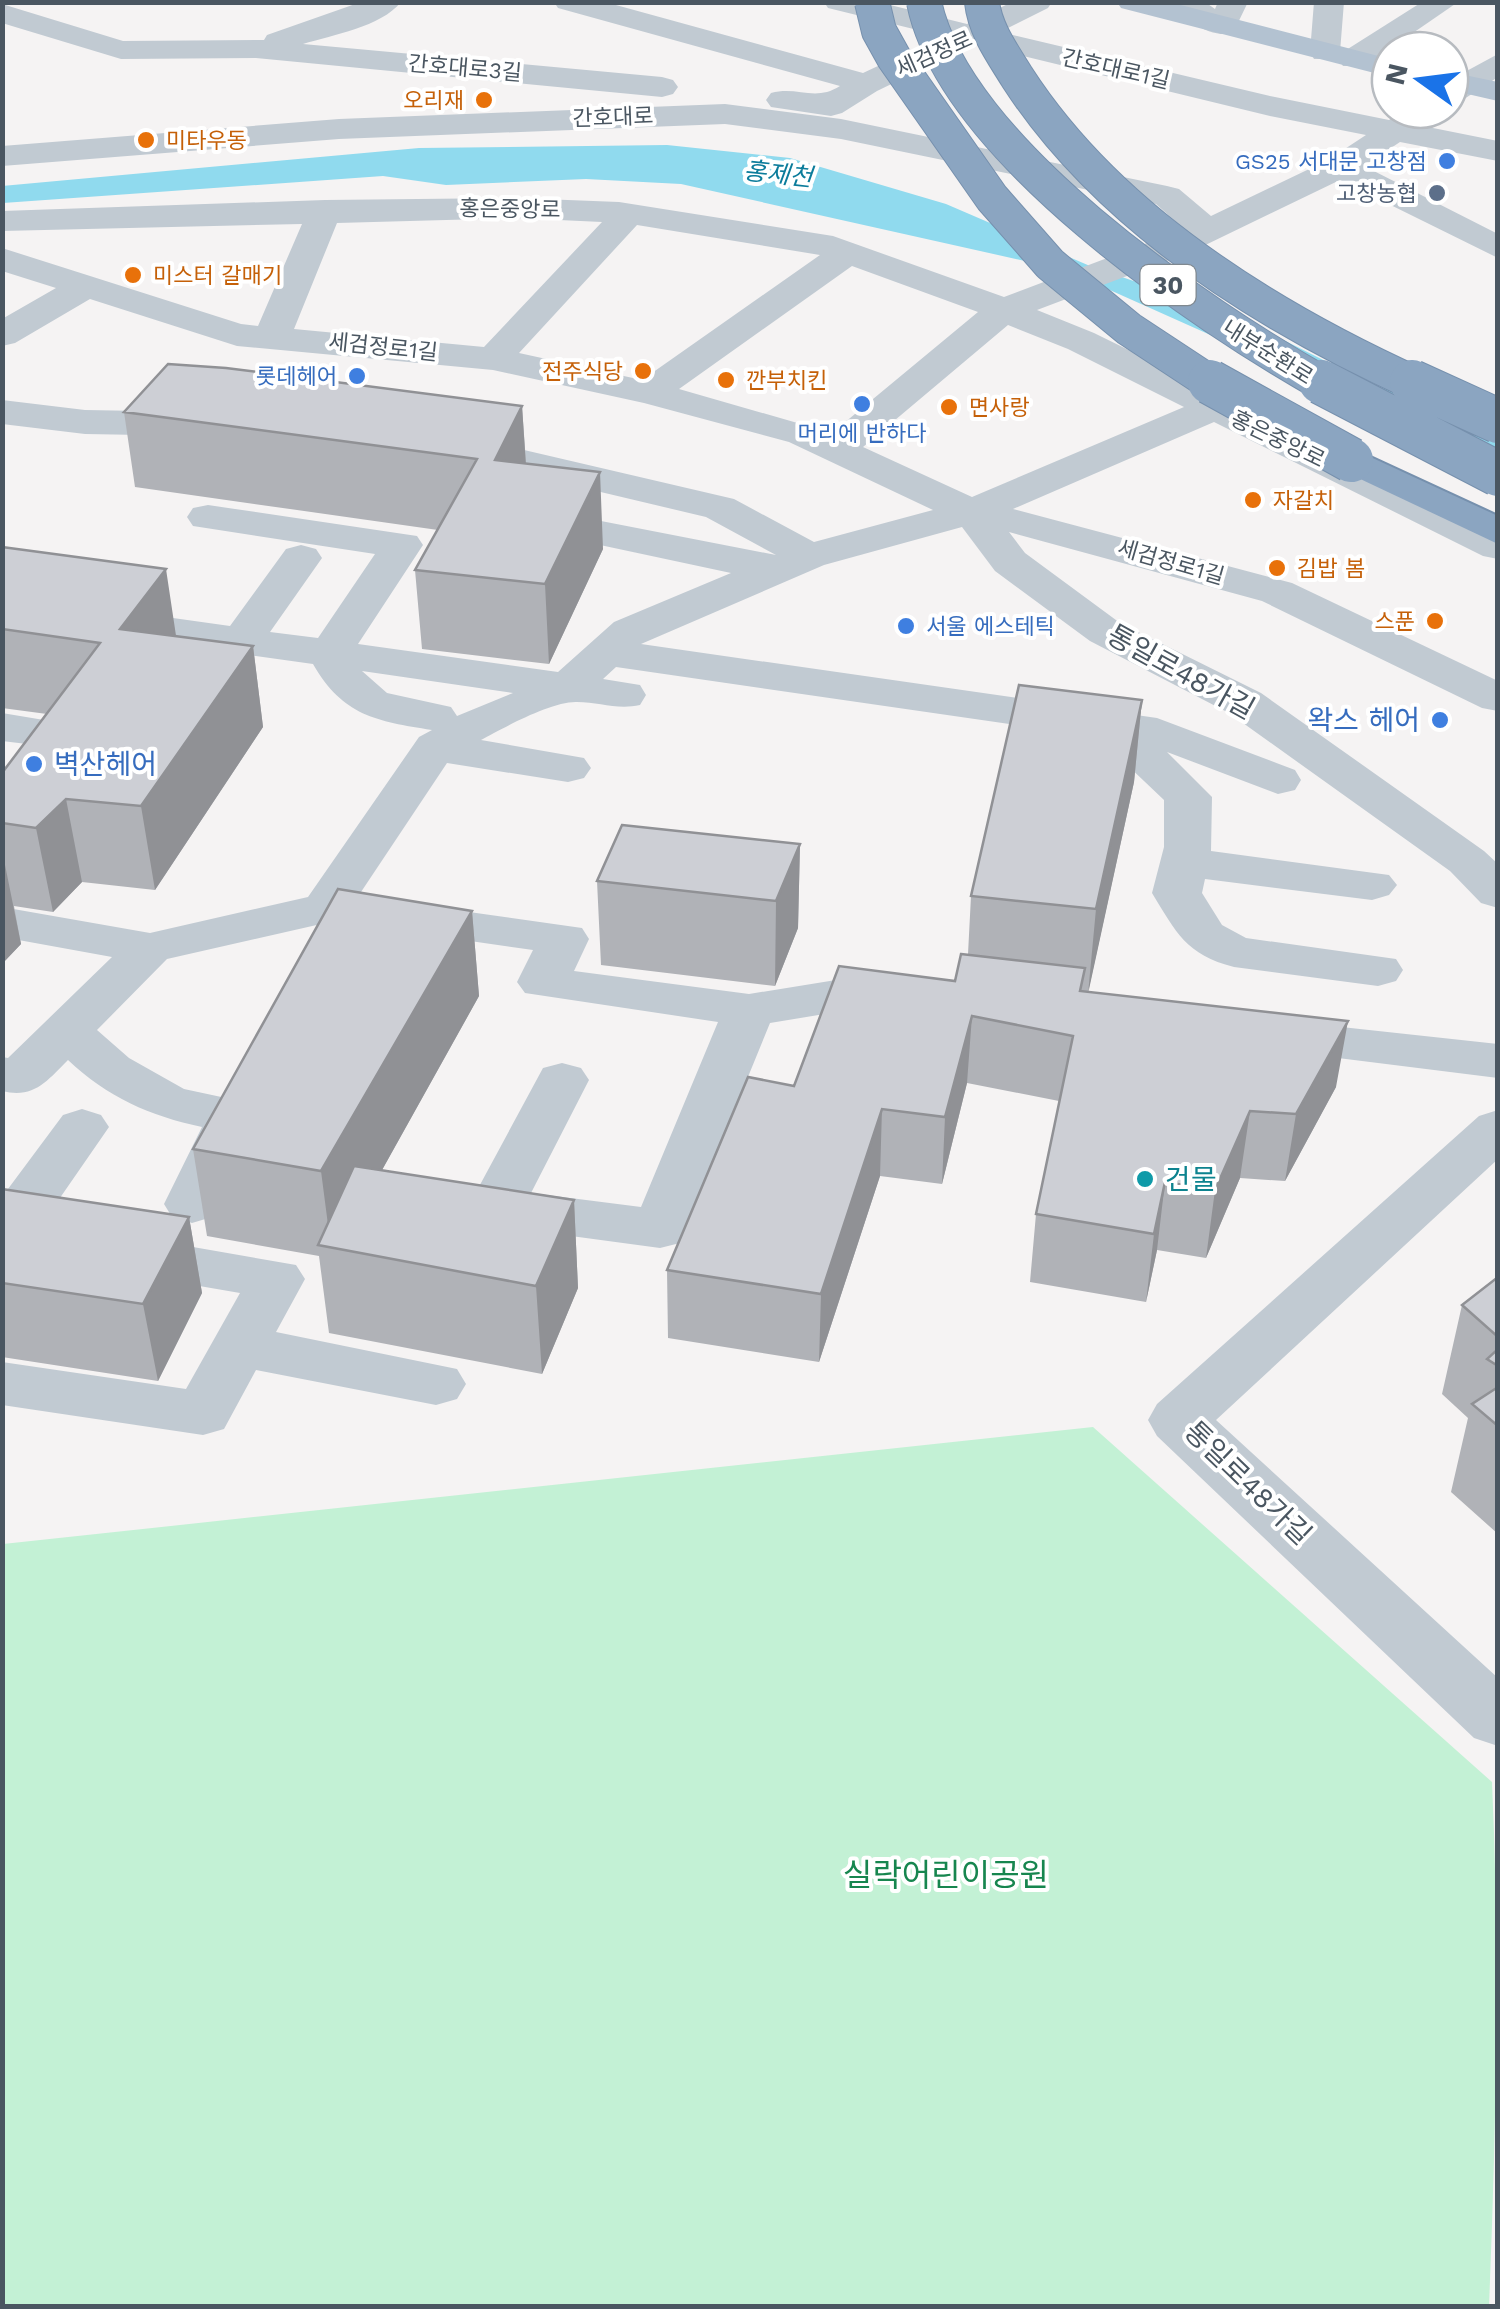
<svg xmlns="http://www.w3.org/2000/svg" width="1500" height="2309" viewBox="0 0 1500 2309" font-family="'Work Sans','Noto Sans KR',sans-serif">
	<rect width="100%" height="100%" fill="#f5f3f3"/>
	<path fill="#c3f1d5" d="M 1093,1427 L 1492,1782 C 1500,1957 1496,2132 1489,2306 L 3,2306 L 3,1544 Z"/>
	<path fill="#90daee" d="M 667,145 L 790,158 L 946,204 L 1090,266 L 1238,317 L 1359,378 L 1497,436 L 1497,463 L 1065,270 L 681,184 L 586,179 L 446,185 L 383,176 L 3,203 L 2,186 L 419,148 Z"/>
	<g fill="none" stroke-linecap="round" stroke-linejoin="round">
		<defs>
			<path id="highway" d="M 1351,448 L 1498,516 L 1498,544 L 1337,468 L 1331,460 L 1337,452 Z"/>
		</defs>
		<use href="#highway" stroke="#7690ad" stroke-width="4"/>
		<path fill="#c1cad2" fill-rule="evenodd" d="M 361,2 L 401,2 C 381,27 332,35 303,44 L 662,77 L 673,80 L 678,87 L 673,94 L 662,97 L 256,58 L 121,59 L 2,23 L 2,4 L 123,41 L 264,40 L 267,35 Z
			M 554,2 L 605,2 L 863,73 L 942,36 L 828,8 L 824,2 L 878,2 L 967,24 L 1012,2 L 1052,2 L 1048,8 L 1000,32 L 1270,96 L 1389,120 L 1404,110 L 1442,110 L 1423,126 L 1498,141 L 1498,161 L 1400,142 L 1364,166 L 1498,234 L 1498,258 L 1340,180 L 1193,251 L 1037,310 L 1094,333 L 1216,393 L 1237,386 L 1251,390 L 1256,398 L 1247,408 L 1498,531 L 1498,559 L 1483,556 L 1214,422 L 1013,509 L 1292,583 L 1498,681 L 1498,711 L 1482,708 L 1262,601 L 1009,532 L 1025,553 L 1120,623 L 1261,693 L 1484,851 L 1498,864 L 1498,908 L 1481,903 L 1450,871 L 1229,713 L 1090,641 L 995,571 L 962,527 L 824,565 L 641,644 L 1157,718 L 1295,770 L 1301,780 L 1295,790 L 1278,794 L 1167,752 L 1212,797 L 1211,851 L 1389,875 L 1397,885 L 1389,895 L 1372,900 L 1205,879 L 1202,893 L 1222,925 L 1246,938 L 1396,959 L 1403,970 L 1396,981 L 1378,986 L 1234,967 C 1186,955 1176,932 1152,893 L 1164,847 L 1164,800 L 1124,762 L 1085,735 L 616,667 L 603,679 L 640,685 L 646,695 L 640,705 C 617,710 599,702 577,702 C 552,701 503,728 481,740 L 584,758 L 591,768 L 584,778 L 568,782 L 447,763 L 343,919 L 167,959 L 97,1030 L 129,1058 L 184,1089 L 254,1104 L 262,1116 L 212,1217 L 192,1223 L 172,1217 L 164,1204 L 202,1127 C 150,1116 107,1097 68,1060 C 47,1081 34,1099 2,1091 L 2,1057 L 8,1058 L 112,957 L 2,937 L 2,907 L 150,933 L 308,897 L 419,737 L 432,730 C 376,721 343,716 313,664 L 2,620 L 2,594 L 230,626 L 286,549 L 301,545 L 316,549 L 322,558 L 270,632 L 318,638 L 375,554 L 193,526 L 187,517 L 193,508 L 208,505 L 417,536 L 423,545 L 358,644 L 558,672 L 614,622 L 731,573 L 572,539 L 532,492 L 538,483 L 550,480 L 436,458 L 430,450 L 436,442 L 450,438 L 494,443 L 734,499 L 814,542 L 933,510 L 789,442 L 644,403 L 493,370 L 237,346 L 90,299 L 15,343 L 2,346 L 2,319 L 56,288 L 2,271 L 2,248 L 241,324 L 258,326 L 302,224 L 2,231 L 2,211 L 325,200 L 516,198 L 619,202 L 833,236 L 1004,297 L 1184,229 L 1156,204 L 841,139 L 725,124 L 339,139 L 2,166 L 2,146 L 339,119 L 725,104 L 841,119 L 1167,186 L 1179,189 L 1211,216 L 1328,160 L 1366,135 L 1270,116 L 974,44 L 877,91 L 842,113 L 831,116 L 771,107 L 766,100 L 771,93 C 798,86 815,102 840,86 L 558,8 ZM 516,218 L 602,222 L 484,347 L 294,329 L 337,223 ZM 637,225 L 820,255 L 642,380 L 519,353 ZM 852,266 L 978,312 L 832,433 L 679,389 ZM 1008,325 L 1068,349 L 1184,407 L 972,497 L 863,447 ZM 567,484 L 706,517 L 776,555 L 601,521 ZM 362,671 L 513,693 L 457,716 L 451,707 L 387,693 Z
			M 1169,2 L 1205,2 L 1215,9 L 1218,2 L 1248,2 L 1233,33 C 1211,39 1183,19 1169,2 Z
			M 1314,2 L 1344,2 L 1340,52 L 1336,59 L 1314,59 L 1310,52 Z
			M 1422,2 L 1458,2 L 1365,66 L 1343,66 L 1338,59 L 1343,52 Z
			M 1498,54 L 1498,77 L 1461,101 L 1450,104 L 1450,80 Z
			M 2,400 L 85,410 L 200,412 L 214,416 L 220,424 L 214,432 L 200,436 L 85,434 L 2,424 Z
			M 2,713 L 74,725 L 81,735 L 19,816 L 2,820 L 2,774 L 27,744 L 2,741 Z
			M 398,902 L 582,928 L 589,939 L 574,971 L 749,994 L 873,974 L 917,982 L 925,993 L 917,1004 L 899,1009 L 873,1006 L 770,1023 L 680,1243 L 660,1248 L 496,1226 L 476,1220 L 468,1207 L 543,1068 L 562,1063 L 581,1068 L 589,1080 L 531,1193 L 641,1207 L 718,1022 L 525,993 L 517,982 L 533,950 L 380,928 L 373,917 L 380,906 Z
			M 1268,1019 L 1498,1044 L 1498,1078 L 1249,1047 L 1242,1035 L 1249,1023 Z
			M 82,1109 L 101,1115 L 109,1127 L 44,1221 L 296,1265 L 305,1279 L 276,1332 L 457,1369 L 466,1384 L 457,1399 L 436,1405 L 256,1370 L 224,1429 L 203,1435 L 2,1405 L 2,1362 L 186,1389 L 240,1293 L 2,1252 L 2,1197 L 63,1115 Z
			M 1498,1110 L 1498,1159 L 1216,1420 L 1498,1678 L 1498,1746 L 1474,1738 L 1157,1436 L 1148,1420 L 1157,1404 L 1479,1116 Z"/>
		<path fill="#b3c2d1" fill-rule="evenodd" d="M 1117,2 L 1169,2 L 1390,59 L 1390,77 L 1121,8 Z
			M 1450,72 L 1498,82 L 1498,101 L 1450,90 Z"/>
		<use href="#highway" fill="#8ba5c1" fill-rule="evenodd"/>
		<defs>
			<path id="highway-bridge-far1" d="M 872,2 L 879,31 L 894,58 L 992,198 L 1050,264 L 1129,329 L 1214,385
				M 924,2 C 954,149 1201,315 1325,385
				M 982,2 C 985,30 1003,54 1017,77 C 1108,218 1268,317 1418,385"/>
			<path id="highway-bridge" d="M 1210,382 L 1351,460
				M 1321,382 L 1498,474
				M 1412,382 L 1498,421"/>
		</defs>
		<use href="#highway-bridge-far1" stroke="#7690ad" stroke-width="36" stroke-linecap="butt"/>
		<use href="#highway-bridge" stroke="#7690ad" stroke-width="46" stroke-linecap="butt"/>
		<use href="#highway-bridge-far1" stroke="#8ba5c1" stroke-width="34"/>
		<use href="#highway-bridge" stroke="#8ba5c1" stroke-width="44"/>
	</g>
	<path fill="#b0b2b7" d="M 522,406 L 526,463 L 603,549 L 549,664 L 422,649 L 415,570 L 438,530 L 135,487 L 124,412 Z
		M 2,547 L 176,636 L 253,646 L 263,727 L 155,890 L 82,882 L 53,912 L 14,906 L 21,944 L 2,964 L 2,773 L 47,714 L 2,708 Z
		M 1142,700 L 1134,782 L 1088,992 L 1336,1087 L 1285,1181 L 1240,1178 L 1206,1258 L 1157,1250 L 1146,1302 L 1030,1282 L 1036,1214 L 1059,1101 L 967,1083 L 942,1184 L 880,1176 L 819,1362 L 668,1338 L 667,1270 L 794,1086 L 955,981 L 968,954 L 971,896 Z
		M 800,844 L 798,928 L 775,986 L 601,965 L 597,881 Z
		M 472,911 L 479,996 L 382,1170 L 574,1200 L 578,1288 L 542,1374 L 329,1333 L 319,1256 L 207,1236 L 193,1149 Z
		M 2,1189 L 189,1217 L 202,1293 L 158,1381 L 2,1357 Z
		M 1498,1277 L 1498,1534 L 1451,1492 L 1468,1418 L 1442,1394 L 1462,1305 Z"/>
	<path fill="#909195" d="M 522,406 L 527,482 L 495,460 Z
		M 600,472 L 603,549 L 549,664 L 545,584 Z
		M 166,569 L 178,649 L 120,629 Z
		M 253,646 L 263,727 L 155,890 L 141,806 Z
		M 1142,700 L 1134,782 L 1088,994 L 1096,909 Z
		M 66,799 L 82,882 L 53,912 L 36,828 Z
		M 800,844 L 798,928 L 775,986 L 776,901 Z
		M 4,860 L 21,944 L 2,964 L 2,862 Z
		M 472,911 L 479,996 L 338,1249 L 331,1248 L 321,1171 Z
		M 972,1016 L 967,1083 L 942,1184 L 945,1117 Z
		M 1348,1021 L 1336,1087 L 1285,1181 L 1296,1114 Z
		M 882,1109 L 880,1176 L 819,1362 L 821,1294 Z
		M 1250,1111 L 1240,1178 L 1206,1258 L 1215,1190 Z
		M 1165,1182 L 1157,1250 L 1146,1302 L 1154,1234 Z
		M 574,1200 L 578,1288 L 542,1374 L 536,1286 Z
		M 189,1217 L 202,1293 L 158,1381 L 143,1304 Z"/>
	<path fill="#cdcfd5" stroke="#909195" stroke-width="2.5" d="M 168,364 L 226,368 L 522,406 L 495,460 L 600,472 L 545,584 L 415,570 L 477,459 L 124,412 Z
		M 2,547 L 166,569 L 120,629 L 253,646 L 141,806 L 66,799 L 36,828 L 2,823 L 2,773 L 100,643 L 2,629 Z
		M 1019,685 L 1142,700 L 1096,909 L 971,896 Z
		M 622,825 L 800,844 L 776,901 L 597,881 Z
		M 338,889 L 472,911 L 321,1171 L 193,1149 Z
		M 961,954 L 1085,968 L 1080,991 L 1348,1021 L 1296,1114 L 1250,1111 L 1215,1190 L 1165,1182 L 1154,1234 L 1036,1214 L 1073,1036 L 972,1016 L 945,1117 L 882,1109 L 821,1294 L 667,1270 L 748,1077 L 794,1086 L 839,966 L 955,981 Z
		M 354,1166 L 574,1200 L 536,1286 L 318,1245 Z
		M 2,1189 L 189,1217 L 143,1304 L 2,1283 Z
		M 1498,1277 L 1498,1337 L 1462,1305 Z
		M 1498,1349 L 1498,1366 L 1487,1359 Z
		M 1498,1387 L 1498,1426 L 1472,1404 Z"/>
	<g fill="#e8710a" stroke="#fff" stroke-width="4">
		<circle cx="484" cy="100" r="10"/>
		<circle cx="146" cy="140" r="10"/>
		<circle cx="133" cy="275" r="10"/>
		<circle cx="643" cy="371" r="10"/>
		<circle cx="726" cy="380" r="10"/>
		<circle cx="949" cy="407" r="10"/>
		<circle cx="1253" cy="500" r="10"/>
		<circle cx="1277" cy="568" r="10"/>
		<circle cx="1435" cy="621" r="10"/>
	</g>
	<g fill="#3f7fe0" stroke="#fff" stroke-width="4">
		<circle cx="1447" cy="161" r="10"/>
		<circle cx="357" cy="376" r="10"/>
		<circle cx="862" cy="404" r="10"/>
		<circle cx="906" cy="626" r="10"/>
		<circle cx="1440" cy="720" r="10"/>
		<circle cx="34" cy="764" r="10"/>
	</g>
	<circle fill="#5c6f8a" stroke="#fff" stroke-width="4" cx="1437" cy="193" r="10"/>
	<circle fill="#0f9aa8" stroke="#fff" stroke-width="4" cx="1145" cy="1179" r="10"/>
	<g text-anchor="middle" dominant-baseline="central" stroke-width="8" stroke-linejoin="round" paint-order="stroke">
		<g font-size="22" fill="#4a5661" stroke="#fff">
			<text transform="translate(934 54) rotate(-24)">세검정로</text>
			<text transform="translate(465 68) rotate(5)">간호대로3길</text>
			<text transform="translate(1116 69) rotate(13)">간호대로1길</text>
			<text transform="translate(613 117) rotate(-2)">간호대로</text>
			<text transform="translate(510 209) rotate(1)">홍은중앙로</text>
			<text transform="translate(383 347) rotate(6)">세검정로1길</text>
			<text transform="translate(1268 352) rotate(32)">내부순환로</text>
			<text transform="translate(1278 439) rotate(26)">홍은중앙로</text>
			<text transform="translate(1171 562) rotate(16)">세검정로1길</text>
		</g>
		<g font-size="22" fill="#c56008" stroke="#fff" text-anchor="start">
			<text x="464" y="100" text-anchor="end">오리재</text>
			<text x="166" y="140">미타우동</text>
			<text x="153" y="275">미스터 갈매기</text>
			<text x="623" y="371" text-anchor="end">전주식당</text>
			<text x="746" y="380">깐부치킨</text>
			<text x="969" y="407">면사랑</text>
			<text x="1273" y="500">자갈치</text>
			<text x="1297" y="568">김밥 봄</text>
			<text x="1415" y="621" text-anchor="end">스푼</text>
		</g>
		<g font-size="22" fill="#366cbe" stroke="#fff" text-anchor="end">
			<text x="1427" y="161">GS25 서대문 고창점</text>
			<text x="337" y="376">롯데헤어</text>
			<text x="862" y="433" text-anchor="middle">머리에 반하다</text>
			<text x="926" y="626" text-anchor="start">서울 에스테틱</text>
		</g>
		<g font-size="22" fill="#4e5e75" stroke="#fff" text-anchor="end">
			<text x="1417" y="193">고창농협</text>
		</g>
		<g font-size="25" font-style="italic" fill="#0c7c9b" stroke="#fff">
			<text transform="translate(778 174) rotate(6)">홍제천</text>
		</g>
		<rect fill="#fff" stroke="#808990" stroke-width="2.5" x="1140.5" y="265" width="55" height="40" rx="8"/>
		<g font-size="25" font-weight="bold" fill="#4a5661">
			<text x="1168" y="285">30</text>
		</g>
		<g font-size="28" fill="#4a5661" stroke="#fff">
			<text transform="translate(1181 672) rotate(29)">통일로48가길</text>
			<text transform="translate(1248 1483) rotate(44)">통일로48가길</text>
		</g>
		<g font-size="28" fill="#366cbe" stroke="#fff" text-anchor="end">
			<text x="1420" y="720">왁스 헤어</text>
			<text x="54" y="764" text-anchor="start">벽산헤어</text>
		</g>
		<g font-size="28" fill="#0d838f" stroke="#fff" text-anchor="start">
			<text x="1165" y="1179">건물</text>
		</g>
		<g font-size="32" fill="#17864f" stroke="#fff">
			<text x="946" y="1875">실락어린이공원</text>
		</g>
	</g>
	<rect width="1500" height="2309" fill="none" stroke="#4a5661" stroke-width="10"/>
	<g transform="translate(1420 80) rotate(284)"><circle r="48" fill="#ffffff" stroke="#b7bbc0" stroke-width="2.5"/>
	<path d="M0-8L18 38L0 25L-18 38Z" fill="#1a73e8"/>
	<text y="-15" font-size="28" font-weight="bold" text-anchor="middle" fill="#4a5661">N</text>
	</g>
</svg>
